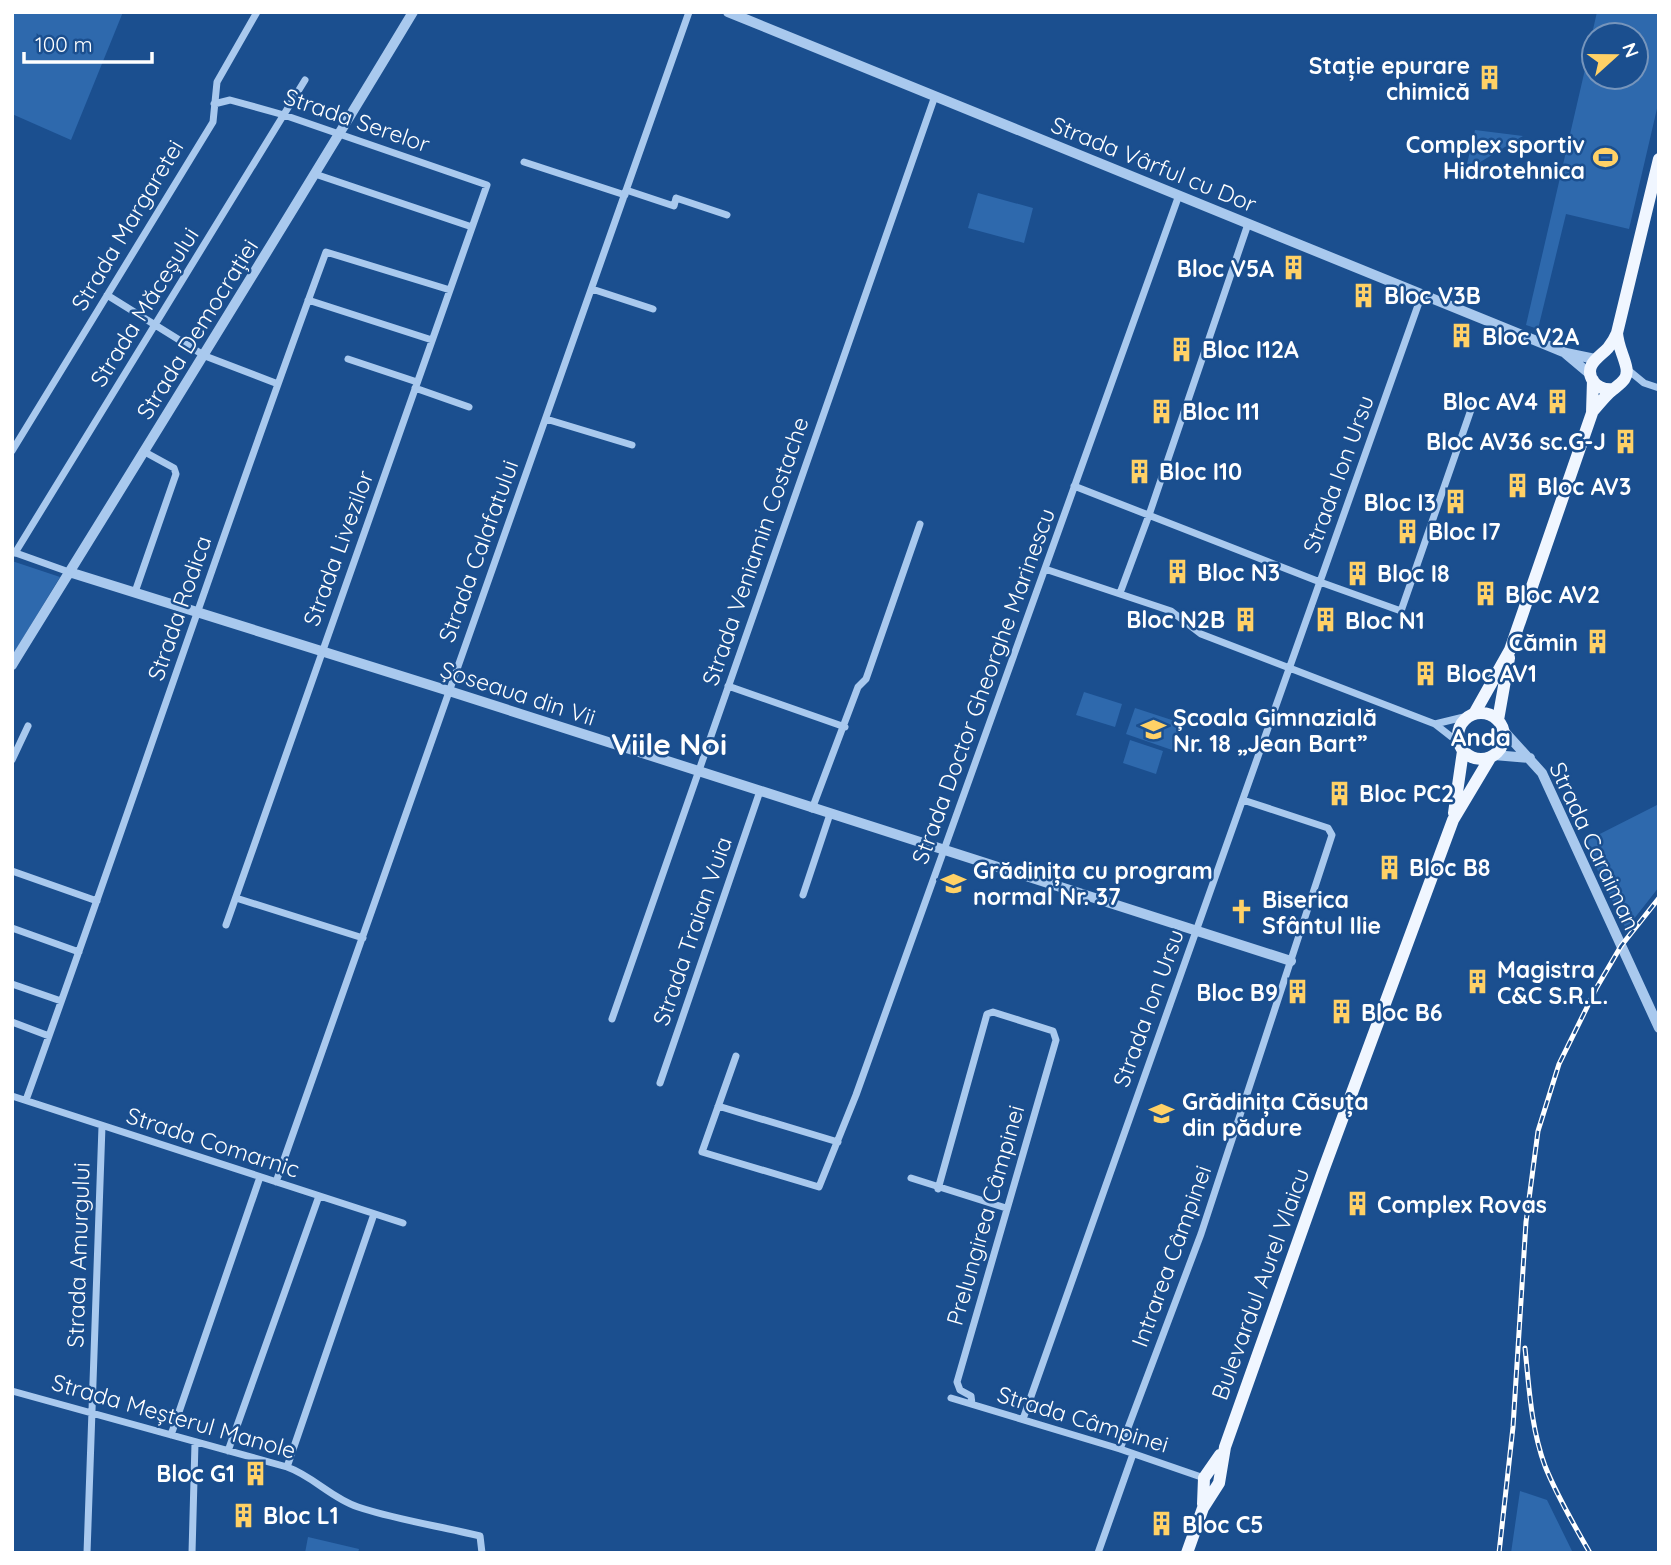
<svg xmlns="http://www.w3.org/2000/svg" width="1671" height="1565" viewBox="0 0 1671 1565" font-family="Quicksand,sans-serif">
	<rect width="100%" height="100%" fill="#1b4f8f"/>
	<path fill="#2e69ad" d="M 12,12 L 123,12 L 71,140 L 12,114 Z
		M 1597,12 L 1659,12 L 1659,100 L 1629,229 L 1566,214 L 1538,329 L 1526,325 L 1586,65 L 1594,67 L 1594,77 L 1636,77 L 1636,35 L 1594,35 L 1594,48 L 1589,47 Z
		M 1475,130 L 1523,136 L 1477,164 L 1467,164 Z
		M 978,193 L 1033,208 L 1024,243 L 968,228 Z
		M 12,561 L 60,577 L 12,656 Z
		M 1084,692 L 1122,704 L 1115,727 L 1076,715 Z
		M 1135,708 L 1181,723 L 1172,750 L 1126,734 Z
		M 1130,740 L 1163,751 L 1156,774 L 1123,763 Z
		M 1659,804 L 1659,887 L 1626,929 L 1584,842 Z
		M 1520,1491 L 1547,1500 L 1573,1553 L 1511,1553 Z
		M 308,1537 L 359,1549 L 358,1553 L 305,1553 Z"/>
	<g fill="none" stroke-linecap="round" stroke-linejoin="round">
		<path stroke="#a9c9ee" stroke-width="7" d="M 214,104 L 230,100 L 284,115 L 487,185 L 226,925
			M 524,162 L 625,195
			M 315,174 L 472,227
			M 626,190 L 674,206 L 676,198 L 727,215
			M 592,289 L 653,309
			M 107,295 L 205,356 L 278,384
			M 308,300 L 432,340
			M 348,359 L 417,382
			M 1627,369 L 1644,383 L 1659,388
			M 415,388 L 469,407
			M 546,419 L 632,445
			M 12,451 L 213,122 L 217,82 L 257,12
			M 1074,486 L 1320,582 L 1401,611 L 1474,401
			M 13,552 L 69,572
			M 15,553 L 305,80
			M 1045,569 L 1171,611 L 1201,634 L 1435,724 L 1458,742
			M 135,592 L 176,474 L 174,468 L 143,451
			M 1120,593 L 1149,515 L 1248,224
			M 728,686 L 845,727
			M 1435,724 L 1468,716
			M 12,760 L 28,726
			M 812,809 L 858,687 L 866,679 L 920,524
			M 12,871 L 97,901
			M 803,895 L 830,814
			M 236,898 L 363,938
			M 12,928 L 79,952
			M 12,984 L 61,1001
			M 612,1019 L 935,96
			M 12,1022 L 49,1036
			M 736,1056 L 702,1152 L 819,1187 L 856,1095 L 1179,195
			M 660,1083 L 760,791
			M 12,1096 L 403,1223
			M 26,1100 C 128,818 222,533 326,252 L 450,290
			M 718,1106 L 838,1142
			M 911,1178 L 1006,1208
			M 276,1182 L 689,12
			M 938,1189 L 987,1014 L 993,1012 L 1053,1031 L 1056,1040 L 957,1382 L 960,1390 L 971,1396 L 972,1404
			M 12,1391 L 287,1467 C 313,1476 331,1498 358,1507 C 397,1520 440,1526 480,1536 L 482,1553
			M 951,1398 L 1120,1449 L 1204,1478
			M 1023,1419 L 1422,294
			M 171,1435 L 260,1177
			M 1120,1449 L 1201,1234 L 1332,835 L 1328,828 L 1243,800
			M 228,1451 L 319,1196
			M 287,1467 L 374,1214
			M 87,1553 L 102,1126
			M 192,1553 L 195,1443
			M 1098,1553 L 1133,1454"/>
		<path stroke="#a9c9ee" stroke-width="10" d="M 728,12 L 1566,353 L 1595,359
			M 1566,354 L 1591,375
			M 69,572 L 449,691 L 1291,961
			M 12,665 C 146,448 281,231 413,12
			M 1503,730 L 1542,773 L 1659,1028
			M 1494,755 L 1530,758"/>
		<path stroke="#f0f6ff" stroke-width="12" d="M 1614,389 C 1606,390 1598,388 1593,381 C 1583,365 1600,357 1608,348 C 1612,343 1615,338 1617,333 L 1659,159
			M 1593,411 C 1598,405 1603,399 1609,393 C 1617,385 1630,381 1626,366 C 1623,354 1618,346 1617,333
			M1458 736a23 23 0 1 1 46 0a23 23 0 1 1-46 0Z
			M 1474,714 L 1510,650 L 1592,413 L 1593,380
			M 1498,720 L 1509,658
			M 1454,813 L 1463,751
			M 1203,1504 L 1204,1478 L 1220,1455
			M 1187,1553 L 1203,1508 L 1219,1483 L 1225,1447 L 1323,1171 L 1453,820 L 1490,758"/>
		<defs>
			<path id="rail" d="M 1525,1348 C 1529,1387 1531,1428 1545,1466 C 1557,1496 1574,1525 1590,1553
				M 1499,1553 L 1513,1427 L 1526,1222 L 1538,1131 L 1559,1064 L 1597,987 L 1621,946 L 1659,898"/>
		</defs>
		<use href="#rail" stroke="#fff" stroke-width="5"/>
		<use href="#rail" stroke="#1b4f8f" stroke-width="2.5" stroke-dasharray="8" stroke-linecap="butt"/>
	</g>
	<defs>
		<symbol id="building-bare" viewBox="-9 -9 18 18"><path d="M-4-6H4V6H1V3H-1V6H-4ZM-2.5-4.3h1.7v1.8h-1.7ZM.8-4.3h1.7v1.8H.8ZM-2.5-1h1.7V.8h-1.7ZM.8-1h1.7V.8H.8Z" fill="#ffd166" stroke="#1b4f8f" stroke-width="2.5" paint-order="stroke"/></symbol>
		<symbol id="stadium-bare" viewBox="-9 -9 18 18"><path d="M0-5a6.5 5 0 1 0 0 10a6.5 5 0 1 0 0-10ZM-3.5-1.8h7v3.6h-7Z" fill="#ffd166" stroke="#1b4f8f" stroke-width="2.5" paint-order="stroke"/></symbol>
		<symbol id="school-bare" viewBox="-9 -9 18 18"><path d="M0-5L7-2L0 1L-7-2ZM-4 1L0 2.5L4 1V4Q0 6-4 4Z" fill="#ffd166" stroke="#1b4f8f" stroke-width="2.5" paint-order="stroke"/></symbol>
		<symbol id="church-bare" viewBox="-9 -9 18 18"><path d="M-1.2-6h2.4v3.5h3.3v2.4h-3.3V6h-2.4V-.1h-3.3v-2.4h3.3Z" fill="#ffd166" stroke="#1b4f8f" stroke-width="2.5" paint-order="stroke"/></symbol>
	</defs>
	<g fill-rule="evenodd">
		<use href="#building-bare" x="1472" y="60" width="35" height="35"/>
		<use href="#stadium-bare" x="1588" y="140" width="35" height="35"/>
		<use href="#building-bare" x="1276" y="250" width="35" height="35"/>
		<use href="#building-bare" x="1346" y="278" width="35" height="35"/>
		<use href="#building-bare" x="1444" y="318" width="35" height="35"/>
		<use href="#building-bare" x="1164" y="332" width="35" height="35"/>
		<use href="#building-bare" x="1540" y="384" width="35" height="35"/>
		<use href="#building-bare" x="1144" y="394" width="35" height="35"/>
		<use href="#building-bare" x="1608" y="424" width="35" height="35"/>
		<use href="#building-bare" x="1122" y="454" width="35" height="35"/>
		<use href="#building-bare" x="1500" y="468" width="35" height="35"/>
		<use href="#building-bare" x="1438" y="484" width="35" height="35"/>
		<use href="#building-bare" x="1390" y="514" width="35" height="35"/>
		<use href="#building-bare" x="1160" y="554" width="35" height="35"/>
		<use href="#building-bare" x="1340" y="556" width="35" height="35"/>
		<use href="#building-bare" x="1468" y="576" width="35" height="35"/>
		<use href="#building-bare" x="1228" y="602" width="35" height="35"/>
		<use href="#building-bare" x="1308" y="602" width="35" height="35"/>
		<use href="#building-bare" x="1580" y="624" width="35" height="35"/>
		<use href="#building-bare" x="1408" y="656" width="35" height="35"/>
		<use href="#school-bare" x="1136" y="712" width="35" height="35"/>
		<use href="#building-bare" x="1322" y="776" width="35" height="35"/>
		<use href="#building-bare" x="1372" y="850" width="35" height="35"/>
		<use href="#school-bare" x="936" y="866" width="35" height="35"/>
		<use href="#church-bare" x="1224" y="894" width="35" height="35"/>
		<use href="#building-bare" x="1460" y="964" width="35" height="35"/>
		<use href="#building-bare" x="1280" y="974" width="35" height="35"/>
		<use href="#building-bare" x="1324" y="994" width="35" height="35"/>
		<use href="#school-bare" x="1144" y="1096" width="35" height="35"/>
		<use href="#building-bare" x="1340" y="1186" width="35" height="35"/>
		<use href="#building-bare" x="238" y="1456" width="35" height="35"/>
		<use href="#building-bare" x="226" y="1498" width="35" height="35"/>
		<use href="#building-bare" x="1144" y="1506" width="35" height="35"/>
	</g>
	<g text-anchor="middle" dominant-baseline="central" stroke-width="5" stroke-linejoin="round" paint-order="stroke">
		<g font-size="23" font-weight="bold" fill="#fff" stroke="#1b4f8f" text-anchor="start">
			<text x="1470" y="65" text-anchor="end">Stație epurare<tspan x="1470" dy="26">chimică</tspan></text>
			<text x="1585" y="144" text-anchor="end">Complex sportiv<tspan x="1585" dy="26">Hidrotehnica</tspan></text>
			<text x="1274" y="268" text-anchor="end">Bloc V5A</text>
			<text x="1384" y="295">Bloc V3B</text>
			<text x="1482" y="336">Bloc V2A</text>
			<text x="1202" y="349">Bloc I12A</text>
			<text x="1538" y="401" text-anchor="end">Bloc AV4</text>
			<text x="1182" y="411">Bloc I11</text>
			<text x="1606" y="441" text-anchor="end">Bloc AV36 sc.G-J</text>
			<text x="1159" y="471">Bloc I10</text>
			<text x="1537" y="486">Bloc AV3</text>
			<text x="1436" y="502" text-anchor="end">Bloc I3</text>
			<text x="1428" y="531">Bloc I7</text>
			<text x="1197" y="572">Bloc N3</text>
			<text x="1377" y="573">Bloc I8</text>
			<text x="1505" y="594">Bloc AV2</text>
			<text x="1225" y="619" text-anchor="end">Bloc N2B</text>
			<text x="1345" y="620">Bloc N1</text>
			<text x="1578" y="642" text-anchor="end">Cămin</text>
			<text x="1446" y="673">Bloc AV1</text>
			<text x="1173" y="717">Școala Gimnazială<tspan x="1173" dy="26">Nr. 18 „Jean Bart”</tspan></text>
			<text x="1359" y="793">Bloc PC2</text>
			<text x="1409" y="867">Bloc B8</text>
			<text x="973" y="870">Grădinița cu program<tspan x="973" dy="26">normal Nr. 37</tspan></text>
			<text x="1262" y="899">Biserica<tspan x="1262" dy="26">Sfântul Ilie</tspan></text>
			<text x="1497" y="969">Magistra<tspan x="1497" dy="26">C&amp;C S.R.L.</tspan></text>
			<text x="1278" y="992" text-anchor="end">Bloc B9</text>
			<text x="1361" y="1012">Bloc B6</text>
			<text x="1182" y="1101">Grădinița Căsuța<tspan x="1182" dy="26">din pădure</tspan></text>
			<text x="1377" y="1204">Complex Rovas</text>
			<text x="235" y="1473" text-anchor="end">Bloc G1</text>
			<text x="263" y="1515">Bloc L1</text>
			<text x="1182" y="1524">Bloc C5</text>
		</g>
		<g font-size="23" fill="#fff" stroke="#1b4f8f">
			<text transform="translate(357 120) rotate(19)">Strada Serelor</text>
			<text transform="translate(1154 164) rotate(22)">Strada Vârful cu Dor</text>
			<text transform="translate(127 225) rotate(-59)">Strada Margaretei</text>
			<text transform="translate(144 307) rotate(-58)">Strada Măceșului</text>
			<text transform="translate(197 329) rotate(-58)">Strada Democrației</text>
			<text transform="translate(1338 474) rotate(-70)">Strada Ion Ursu</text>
			<text transform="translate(338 548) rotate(-70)">Strada Livezilor</text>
			<text transform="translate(478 551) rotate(-70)">Strada Calafatului</text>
			<text transform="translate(755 551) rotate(-71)">Strada Veniamin Costache</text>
			<text transform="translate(179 608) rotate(-71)">Strada Rodica</text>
			<text transform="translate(983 686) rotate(-70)">Strada Doctor Gheorghe Marinescu</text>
			<text transform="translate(518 693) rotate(18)">Șoseaua din Vii</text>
			<text transform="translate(1595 846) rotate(65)">Strada Caraiman</text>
			<text transform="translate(692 931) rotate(-71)">Strada Traian Vuia</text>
			<text transform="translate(1148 1008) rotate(-70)">Strada Ion Ursu</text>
			<text transform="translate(213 1142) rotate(18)">Strada Comarnic</text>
			<text transform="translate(985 1215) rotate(-74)">Prelungirea Câmpinei</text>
			<text transform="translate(78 1255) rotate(-88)">Strada Amurgului</text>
			<text transform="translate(1171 1256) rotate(-70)">Intrarea Câmpinei</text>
			<text transform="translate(1260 1284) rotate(-70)">Bulevardul Aurel Vlaicu</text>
			<text transform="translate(174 1416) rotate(16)">Strada Meșterul Manole</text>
			<text transform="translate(1083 1419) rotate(17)">Strada Câmpinei</text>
		</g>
		<g font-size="24" font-weight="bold" fill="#fff" stroke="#1b4f8f">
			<text x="1481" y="737">Anda</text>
		</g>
		<g font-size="30" font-weight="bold" fill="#fff" stroke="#1b4f8f">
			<text x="669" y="744">Viile Noi</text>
		</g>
	</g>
	<rect width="1671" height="1565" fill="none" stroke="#ffffff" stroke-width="28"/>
	<g transform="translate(1615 56) rotate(69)"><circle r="33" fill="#1b4f8f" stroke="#7695bc" stroke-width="2"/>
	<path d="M0-5L12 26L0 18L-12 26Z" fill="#ffd166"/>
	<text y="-10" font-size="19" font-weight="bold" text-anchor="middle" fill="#ffffff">N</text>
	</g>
	<path d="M24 52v10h128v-10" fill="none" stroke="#ffffff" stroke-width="3.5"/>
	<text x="35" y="52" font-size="21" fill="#ffffff" stroke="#1b4f8f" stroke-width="5" paint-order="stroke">100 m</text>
</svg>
